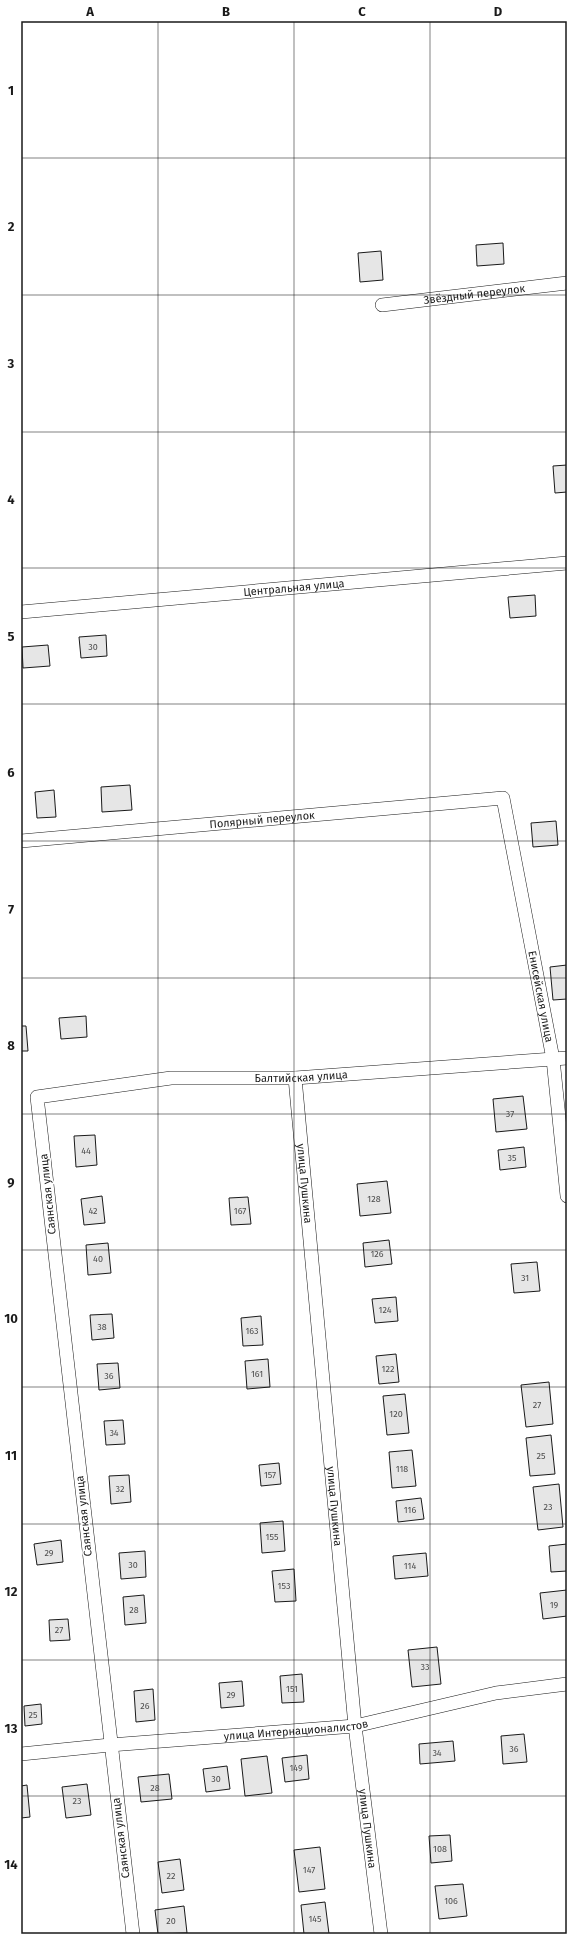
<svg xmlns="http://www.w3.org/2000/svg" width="588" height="1955" viewBox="0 0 588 1955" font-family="'Fira Sans',sans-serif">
	<rect width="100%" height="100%" fill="#fff"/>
	<path fill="#e6e6e6" stroke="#1a1a1a" d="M 503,243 L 504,264 L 477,266 L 476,245 Z
		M 381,251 L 383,280 L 360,282 L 358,253 Z
		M 567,465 L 567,492 L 555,493 L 553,466 Z
		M 535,595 L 536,616 L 510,618 L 508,597 Z
		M 106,635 L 107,656 L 81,658 L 79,637 Z
		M 48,645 L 50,666 L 23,668 L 22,647 Z
		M 130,785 L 132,810 L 102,812 L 101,787 Z
		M 54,790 L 56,817 L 37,818 L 35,792 Z
		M 556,821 L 558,845 L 533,847 L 531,823 Z
		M 567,965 L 567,999 L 553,1000 L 550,967 Z
		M 86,1016 L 87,1037 L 61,1039 L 59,1018 Z
		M 21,1026 L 26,1026 L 28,1051 L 21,1051 Z
		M 523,1096 L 527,1129 L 496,1132 L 493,1099 Z
		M 95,1135 L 97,1165 L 76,1167 L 74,1136 Z
		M 524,1147 L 526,1167 L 500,1170 L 498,1150 Z
		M 387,1181 L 391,1213 L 360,1216 L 357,1184 Z
		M 102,1196 L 105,1223 L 84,1225 L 81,1199 Z
		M 248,1197 L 251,1224 L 231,1225 L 229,1198 Z
		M 389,1240 L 392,1264 L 365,1267 L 363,1243 Z
		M 108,1243 L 111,1273 L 88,1275 L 86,1245 Z
		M 537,1262 L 540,1291 L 514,1293 L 511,1264 Z
		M 396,1297 L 398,1321 L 375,1323 L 372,1299 Z
		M 112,1314 L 114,1338 L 92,1340 L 90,1315 Z
		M 261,1316 L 263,1345 L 243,1346 L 241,1318 Z
		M 396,1354 L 399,1382 L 379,1384 L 376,1356 Z
		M 268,1359 L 270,1387 L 247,1389 L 245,1361 Z
		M 118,1363 L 120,1388 L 99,1390 L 97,1364 Z
		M 549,1382 L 553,1424 L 526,1427 L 521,1385 Z
		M 405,1394 L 409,1433 L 387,1435 L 383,1396 Z
		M 123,1420 L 125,1444 L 106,1445 L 104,1421 Z
		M 551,1435 L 555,1474 L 530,1476 L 526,1438 Z
		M 412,1450 L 416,1486 L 392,1488 L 389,1452 Z
		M 279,1463 L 281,1484 L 261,1486 L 259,1465 Z
		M 129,1475 L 131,1502 L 111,1504 L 109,1476 Z
		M 559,1484 L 563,1527 L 538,1530 L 533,1487 Z
		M 421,1498 L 424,1519 L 398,1522 L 396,1501 Z
		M 283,1521 L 285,1551 L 262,1553 L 260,1523 Z
		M 61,1540 L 63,1562 L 37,1565 L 34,1544 Z
		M 567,1544 L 567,1571 L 551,1572 L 549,1546 Z
		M 145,1551 L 146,1577 L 121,1579 L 119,1553 Z
		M 426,1553 L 428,1576 L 395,1579 L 393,1556 Z
		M 294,1569 L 296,1601 L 275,1602 L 272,1571 Z
		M 567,1590 L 567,1616 L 543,1619 L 540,1593 Z
		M 144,1595 L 146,1623 L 125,1625 L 123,1597 Z
		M 68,1619 L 70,1640 L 50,1641 L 49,1620 Z
		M 437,1647 L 441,1684 L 412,1687 L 408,1650 Z
		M 302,1674 L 304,1702 L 282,1703 L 280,1676 Z
		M 242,1681 L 244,1706 L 221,1708 L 219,1683 Z
		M 153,1689 L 155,1720 L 136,1722 L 134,1691 Z
		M 41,1704 L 42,1724 L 25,1726 L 24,1706 Z
		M 524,1734 L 527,1762 L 503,1764 L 501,1736 Z
		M 453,1741 L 455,1761 L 420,1764 L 419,1744 Z
		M 307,1755 L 309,1779 L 285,1782 L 282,1758 Z
		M 267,1756 L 272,1793 L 245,1796 L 241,1759 Z
		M 227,1766 L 230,1789 L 206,1792 L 203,1769 Z
		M 169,1774 L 172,1799 L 141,1802 L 138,1777 Z
		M 87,1784 L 91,1815 L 66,1818 L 62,1787 Z
		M 27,1785 L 30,1817 L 21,1818 L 21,1786 Z
		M 450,1835 L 452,1861 L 431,1863 L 429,1836 Z
		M 320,1847 L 325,1889 L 299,1892 L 294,1850 Z
		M 180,1859 L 184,1890 L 162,1893 L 158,1862 Z
		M 463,1884 L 467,1916 L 439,1919 L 435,1886 Z
		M 325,1902 L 329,1934 L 304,1934 L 301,1905 Z
		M 184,1906 L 187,1933 L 158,1934 L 155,1910 Z"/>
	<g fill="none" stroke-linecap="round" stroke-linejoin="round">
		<defs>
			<g id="minor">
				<path id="s1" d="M 382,305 L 567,283"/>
				<path id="s2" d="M 21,612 L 567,563"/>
				<path id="s3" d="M 21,841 L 503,798 L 553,1059 L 567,1196"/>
				<path id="s4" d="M 295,1078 L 355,1726 L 381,1934"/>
				<path id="s5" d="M 21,1754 L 110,1745 L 355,1726 L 496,1693 L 567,1684"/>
				<path id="s6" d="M 133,1934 L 37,1097 L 171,1078 L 295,1078 L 567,1058"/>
			</g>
		</defs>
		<use href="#minor" stroke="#1a1a1a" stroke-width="14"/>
		<use href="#minor" stroke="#fff" stroke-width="13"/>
	</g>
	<path fill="none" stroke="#1a1a1a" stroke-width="1" stroke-opacity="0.55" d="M 158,21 L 158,1934M 294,21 L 294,1934M 430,21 L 430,1934M 21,158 L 567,158M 21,295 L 567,295M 21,432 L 567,432M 21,568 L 567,568M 21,704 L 567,704M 21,841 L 567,841M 21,978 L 567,978M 21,1114 L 567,1114M 21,1250 L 567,1250M 21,1387 L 567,1387M 21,1524 L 567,1524M 21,1660 L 567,1660M 21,1796 L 567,1796"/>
	<g text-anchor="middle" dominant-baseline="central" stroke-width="3" stroke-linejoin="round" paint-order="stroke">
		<g font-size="9" fill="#4d4d4d">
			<text x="93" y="647">30</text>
			<text x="510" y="1114">37</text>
			<text x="86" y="1151">44</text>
			<text x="512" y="1158">35</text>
			<text x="374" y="1199">128</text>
			<text x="93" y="1211">42</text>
			<text x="240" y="1211">167</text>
			<text x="377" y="1254">126</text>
			<text x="98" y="1259">40</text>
			<text x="525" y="1278">31</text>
			<text x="385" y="1310">124</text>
			<text x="102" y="1327">38</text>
			<text x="252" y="1331">163</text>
			<text x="388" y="1369">122</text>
			<text x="257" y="1374">161</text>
			<text x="109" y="1376">36</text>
			<text x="537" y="1405">27</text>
			<text x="396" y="1414">120</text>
			<text x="114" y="1433">34</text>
			<text x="541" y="1456">25</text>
			<text x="402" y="1469">118</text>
			<text x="270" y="1475">157</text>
			<text x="120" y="1489">32</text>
			<text x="548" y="1507">23</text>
			<text x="410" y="1510">116</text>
			<text x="272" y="1537">155</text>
			<text x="49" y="1553">29</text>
			<text x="133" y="1565">30</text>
			<text x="410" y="1566">114</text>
			<text x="284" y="1586">153</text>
			<text x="554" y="1605">19</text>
			<text x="134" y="1610">28</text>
			<text x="59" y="1630">27</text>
			<text x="425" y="1667">33</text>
			<text x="292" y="1689">151</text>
			<text x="231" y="1695">29</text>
			<text x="145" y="1706">26</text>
			<text x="33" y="1715">25</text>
			<text x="514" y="1749">36</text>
			<text x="437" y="1753">34</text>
			<text x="296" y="1768">149</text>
			<text x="216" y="1779">30</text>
			<text x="155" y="1788">28</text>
			<text x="77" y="1801">23</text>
			<text x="440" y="1849">108</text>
			<text x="309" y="1870">147</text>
			<text x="171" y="1876">22</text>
			<text x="451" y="1901">106</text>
			<text x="315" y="1919">145</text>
			<text x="171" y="1921">20</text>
		</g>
		<g font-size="11" fill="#1a1a1a" stroke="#fff">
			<text stroke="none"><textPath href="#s1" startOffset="93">Звёздный переулок</textPath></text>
			<text stroke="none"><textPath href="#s2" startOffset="274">Центральная улица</textPath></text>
			<text stroke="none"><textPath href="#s3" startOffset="242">Полярный переулок</textPath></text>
			<text stroke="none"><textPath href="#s3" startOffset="686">Енисейская улица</textPath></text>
			<text stroke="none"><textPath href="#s6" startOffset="1108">Балтийская улица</textPath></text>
			<text stroke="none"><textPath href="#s4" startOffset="106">улица Пушкина</textPath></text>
			<text transform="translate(48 1194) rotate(-96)">Саянская улица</text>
			<text stroke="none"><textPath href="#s4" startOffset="430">улица Пушкина</textPath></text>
			<text transform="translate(84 1516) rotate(-96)">Саянская улица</text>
			<text stroke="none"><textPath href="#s5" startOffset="276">улица Интернационалистов</textPath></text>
			<text stroke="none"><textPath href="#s4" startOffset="754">улица Пушкина</textPath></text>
			<text transform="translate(121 1838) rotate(-97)">Саянская улица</text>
		</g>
	</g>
	<rect width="588" height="1955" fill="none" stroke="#ffffff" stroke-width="44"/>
	<rect x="22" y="22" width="544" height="1911" fill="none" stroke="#1a1a1a" stroke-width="1.5"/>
	<g font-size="13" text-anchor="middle" font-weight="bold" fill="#1a1a1a">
		<text x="90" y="16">A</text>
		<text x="226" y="16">B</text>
		<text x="362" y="16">C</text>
		<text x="498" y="16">D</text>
		<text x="11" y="95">1</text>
		<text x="11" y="231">2</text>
		<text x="11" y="368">3</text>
		<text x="11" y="504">4</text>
		<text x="11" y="641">5</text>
		<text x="11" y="777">6</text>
		<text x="11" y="914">7</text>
		<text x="11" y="1050">8</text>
		<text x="11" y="1187">9</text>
		<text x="11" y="1323">10</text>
		<text x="11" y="1460">11</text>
		<text x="11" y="1596">12</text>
		<text x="11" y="1733">13</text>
		<text x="11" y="1869">14</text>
	</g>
</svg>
